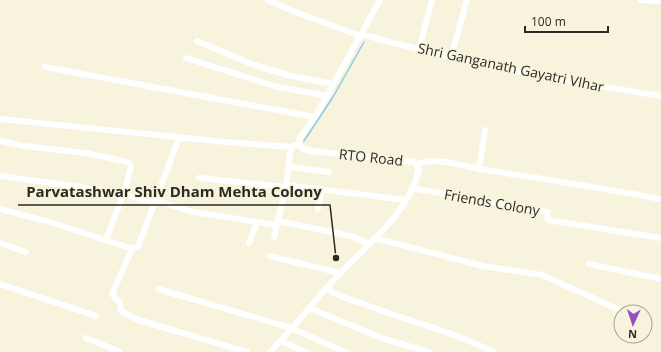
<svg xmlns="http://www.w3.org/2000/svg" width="661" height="352" viewBox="0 0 661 352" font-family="'Open Sans',sans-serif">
	<rect width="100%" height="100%" fill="#f7f3dc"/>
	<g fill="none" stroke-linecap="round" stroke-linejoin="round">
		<path stroke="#88cdea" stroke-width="1.5" d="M 304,141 L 333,97 L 364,42"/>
		<path stroke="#fff" stroke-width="6" d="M 268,0 L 293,11 L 360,36
			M 640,0 L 661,1
			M 361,34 C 459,62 560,80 661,96
			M 197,41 L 254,65 L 291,76 L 333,84
			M 419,49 L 432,0
			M 451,57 L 467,0
			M 186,58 L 274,86 L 326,96
			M 45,67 L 315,117
			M 0,119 L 226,142 L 291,147 L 299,144
			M 0,141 L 24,146 L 85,153 L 128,162 L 131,167 L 124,193 L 106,240
			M 417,164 C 438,156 464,167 486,170 C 544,179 603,188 661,199
			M 288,167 L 329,172
			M 479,169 L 485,130
			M 0,176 L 116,192 L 156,204
			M 199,178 L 286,187
			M 286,185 L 406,200
			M 412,188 L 547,212 L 548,220 L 661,238
			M 157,201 L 193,212 L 277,225
			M 0,209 L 53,223 L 130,248 L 138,247 L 179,138
			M 318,209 L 322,189
			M 278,221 L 351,236 L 369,244
			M 274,237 L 286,187 L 291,147
			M 374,238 L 483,266 L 542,275 L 624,312
			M 0,243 L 26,252
			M 249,243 L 257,222
			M 132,249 L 112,294 L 120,303 L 121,311 L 138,320 L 247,352
			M 270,256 L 340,273
			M 589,264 L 661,279
			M 0,284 L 96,316
			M 326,288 C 337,297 353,300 366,305 C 408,321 453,331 493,352
			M 158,289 L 291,328 L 345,352
			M 309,308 L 384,339 L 429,352
			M 86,338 L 120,352
			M 281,341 L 305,352
			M 270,352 C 292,329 312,304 333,281 C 363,248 409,215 419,169 L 414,162 L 312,151 L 303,149 L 299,144 L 299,139 L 315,117 L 380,0"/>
	</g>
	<g text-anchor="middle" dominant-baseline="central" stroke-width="3" stroke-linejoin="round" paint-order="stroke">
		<g font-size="14" fill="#2c2b22" stroke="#f7f3dc">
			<text transform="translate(511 67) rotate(12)">Shri Ganganath Gayatri VIhar</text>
			<text transform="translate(371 157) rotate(6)">RTO Road</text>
			<text transform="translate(492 202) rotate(10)">Friends Colony</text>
		</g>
	</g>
	<path fill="none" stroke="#2c2b22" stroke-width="1.5" d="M336 258L330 205H18"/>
	<circle fill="#2c2b22" stroke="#f7f3dc" stroke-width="1.5" cx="336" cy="258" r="4"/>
	<g font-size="15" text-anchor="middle" font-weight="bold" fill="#2c2b22" stroke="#f7f3dc" stroke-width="3" stroke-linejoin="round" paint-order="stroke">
		<text x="174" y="197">Parvatashwar Shiv Dham Mehta Colony</text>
	</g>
	<g transform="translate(633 324) rotate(183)"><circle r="19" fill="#f7f3dc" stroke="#a6a392"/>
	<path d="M0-3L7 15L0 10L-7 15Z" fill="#954ec1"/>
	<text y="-6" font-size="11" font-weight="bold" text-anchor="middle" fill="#2c2b22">N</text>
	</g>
	<path d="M525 26v6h83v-6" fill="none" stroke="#2c2b22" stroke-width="2"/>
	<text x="531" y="26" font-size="12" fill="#2c2b22" stroke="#f7f3dc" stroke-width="3" paint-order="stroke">100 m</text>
</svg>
